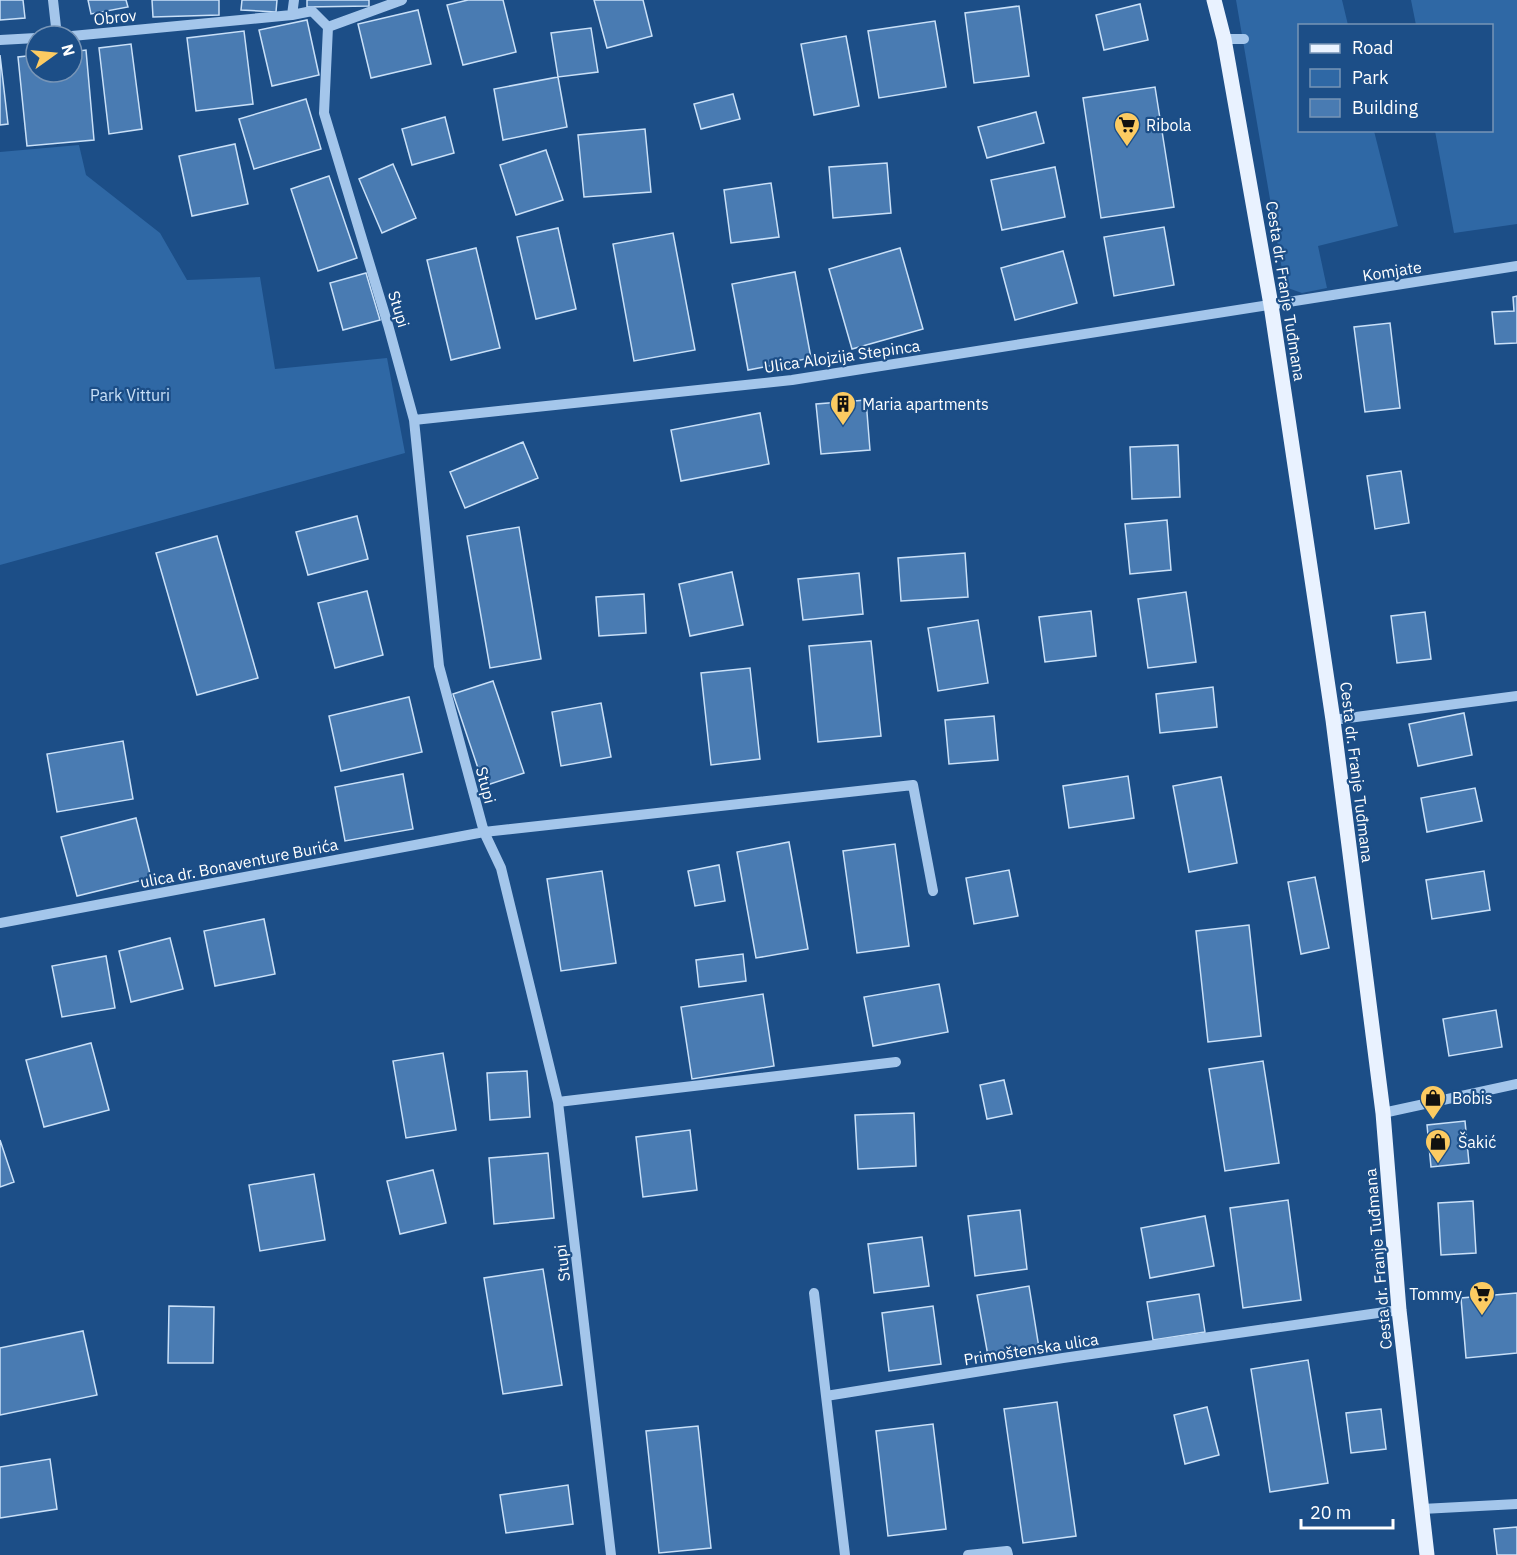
<svg xmlns="http://www.w3.org/2000/svg" width="1517" height="1555" viewBox="0 0 1517 1555" font-family="'IBM Plex Sans',sans-serif">
	<rect width="100%" height="100%" fill="#1c4e87"/>
	<path fill="#2f68a5" d="M 1236,0 L 1342,0 L 1348,25 L 1300,26 L 1300,130 L 1374,131 L 1398,226 L 1318,246 L 1327,288 L 1302,293 L 1285,287 Z
		M 1411,0 L 1517,0 L 1517,224 L 1454,233 L 1435,131 L 1492,130 L 1492,26 L 1416,25 Z
		M 79,145 L 86,175 L 160,233 L 187,280 L 260,277 L 275,369 L 387,358 L 405,453 L 0,565 L 0,152 Z"/>
	<path fill="#497bb2" stroke="#c9e0f8" stroke-width="1.5" d="M 0,0 L 23,0 L 25,18 L 0,20 Z
		M 88,0 L 126,0 L 128,7 L 91,14 Z
		M 152,0 L 219,0 L 219,15 L 153,17 Z
		M 242,0 L 277,0 L 276,12 L 241,10 Z
		M 307,0 L 369,0 L 369,6 L 307,7 Z
		M 468,0 L 503,0 L 516,52 L 463,65 L 447,5 Z
		M 594,0 L 643,0 L 652,36 L 607,48 Z
		M 1140,4 L 1148,40 L 1104,50 L 1096,15 Z
		M 1019,6 L 1029,76 L 974,83 L 965,13 Z
		M 418,10 L 431,64 L 371,78 L 358,24 Z
		M 307,20 L 319,75 L 272,86 L 259,30 Z
		M 935,21 L 946,87 L 879,98 L 868,31 Z
		M 591,28 L 598,72 L 558,77 L 551,33 Z
		M 244,31 L 253,104 L 196,111 L 187,38 Z
		M 846,36 L 859,106 L 814,115 L 801,44 Z
		M 131,44 L 142,129 L 109,134 L 99,48 Z
		M 86,50 L 94,140 L 27,146 L 18,57 L 36,55 L 36,72 L 72,72 L 72,52 Z
		M 0,55 L 8,124 L 0,125 Z
		M 558,77 L 567,127 L 503,140 L 494,89 Z
		M 1155,87 L 1174,207 L 1101,218 L 1083,98 Z
		M 733,94 L 740,119 L 701,129 L 694,104 Z
		M 306,99 L 321,149 L 254,169 L 239,119 Z
		M 1036,112 L 1044,143 L 987,158 L 978,127 Z
		M 445,117 L 454,153 L 412,165 L 402,129 Z
		M 645,129 L 651,192 L 584,197 L 578,135 Z
		M 235,144 L 248,204 L 192,216 L 179,156 Z
		M 546,150 L 563,200 L 516,215 L 500,165 Z
		M 887,163 L 891,213 L 833,218 L 829,167 Z
		M 393,164 L 416,218 L 382,233 L 359,179 Z
		M 1055,167 L 1065,217 L 1002,230 L 991,180 Z
		M 329,176 L 357,258 L 318,271 L 291,189 Z
		M 771,183 L 779,237 L 731,243 L 724,190 Z
		M 1164,227 L 1174,285 L 1114,296 L 1104,237 Z
		M 558,228 L 576,309 L 536,319 L 517,237 Z
		M 673,233 L 695,350 L 634,361 L 613,244 Z
		M 476,248 L 500,348 L 451,360 L 427,260 Z
		M 900,248 L 923,329 L 852,349 L 829,269 Z
		M 1063,251 L 1077,303 L 1015,320 L 1001,268 Z
		M 795,272 L 811,358 L 748,370 L 732,284 Z
		M 366,273 L 380,320 L 343,330 L 330,283 Z
		M 1517,296 L 1517,343 L 1495,344 L 1492,312 L 1514,311 L 1513,297 Z
		M 1390,323 L 1400,408 L 1365,412 L 1354,327 Z
		M 866,400 L 870,450 L 821,454 L 816,404 Z
		M 760,413 L 769,464 L 681,481 L 671,430 Z
		M 523,442 L 538,478 L 465,508 L 450,472 Z
		M 1178,445 L 1180,497 L 1132,499 L 1130,447 Z
		M 1401,471 L 1409,523 L 1375,529 L 1367,476 Z
		M 357,516 L 368,559 L 308,575 L 296,532 Z
		M 1167,520 L 1171,570 L 1130,574 L 1125,524 Z
		M 519,527 L 541,659 L 490,668 L 467,536 Z
		M 217,536 L 258,678 L 197,695 L 156,553 Z
		M 965,553 L 968,597 L 901,601 L 898,558 Z
		M 732,572 L 743,625 L 690,636 L 679,584 Z
		M 859,573 L 863,614 L 803,620 L 798,579 Z
		M 367,591 L 383,655 L 335,668 L 318,603 Z
		M 1186,592 L 1196,662 L 1148,668 L 1138,599 Z
		M 644,594 L 646,633 L 599,636 L 596,597 Z
		M 1091,611 L 1096,656 L 1045,662 L 1039,617 Z
		M 1425,612 L 1431,659 L 1397,663 L 1391,616 Z
		M 978,620 L 988,683 L 938,691 L 928,628 Z
		M 871,641 L 881,736 L 818,742 L 809,646 Z
		M 750,668 L 760,759 L 711,765 L 701,673 Z
		M 493,681 L 524,773 L 484,786 L 453,694 Z
		M 1213,687 L 1217,727 L 1160,733 L 1156,694 Z
		M 409,697 L 422,752 L 341,771 L 329,716 Z
		M 601,703 L 611,757 L 561,766 L 552,712 Z
		M 1464,713 L 1472,755 L 1418,766 L 1409,724 Z
		M 994,716 L 998,760 L 949,764 L 945,720 Z
		M 123,741 L 133,799 L 57,812 L 47,754 Z
		M 403,774 L 413,829 L 345,841 L 335,787 Z
		M 1128,776 L 1134,818 L 1069,828 L 1063,786 Z
		M 1221,777 L 1237,863 L 1189,872 L 1173,786 Z
		M 1475,788 L 1482,821 L 1427,832 L 1421,798 Z
		M 136,818 L 151,878 L 77,896 L 61,837 Z
		M 789,842 L 808,949 L 756,958 L 737,852 Z
		M 895,844 L 909,946 L 857,953 L 843,851 Z
		M 719,865 L 725,901 L 695,906 L 688,871 Z
		M 1009,870 L 1018,916 L 974,924 L 966,878 Z
		M 602,871 L 616,963 L 561,971 L 547,879 Z
		M 1484,871 L 1490,910 L 1432,919 L 1426,880 Z
		M 1315,877 L 1329,948 L 1301,954 L 1288,882 Z
		M 264,919 L 275,974 L 215,986 L 204,931 Z
		M 1249,925 L 1261,1036 L 1208,1042 L 1196,931 Z
		M 170,938 L 183,989 L 131,1002 L 119,951 Z
		M 743,954 L 746,981 L 699,987 L 696,960 Z
		M 106,956 L 115,1008 L 62,1017 L 52,966 Z
		M 939,984 L 948,1032 L 873,1046 L 864,997 Z
		M 763,994 L 774,1066 L 692,1079 L 681,1007 Z
		M 1496,1010 L 1502,1047 L 1449,1056 L 1443,1019 Z
		M 91,1043 L 109,1110 L 44,1127 L 26,1060 Z
		M 443,1053 L 456,1130 L 406,1138 L 393,1061 Z
		M 1263,1061 L 1279,1163 L 1225,1171 L 1209,1069 Z
		M 527,1071 L 530,1117 L 490,1120 L 487,1073 Z
		M 1004,1080 L 1012,1114 L 987,1119 L 980,1085 Z
		M 914,1113 L 916,1166 L 858,1169 L 855,1115 Z
		M 1465,1121 L 1469,1163 L 1431,1167 L 1427,1125 Z
		M 690,1130 L 697,1190 L 643,1197 L 636,1137 Z
		M 0,1140 L 14,1182 L 0,1187 Z
		M 548,1153 L 554,1218 L 494,1224 L 489,1158 Z
		M 433,1170 L 446,1223 L 400,1234 L 387,1181 Z
		M 314,1174 L 325,1240 L 260,1251 L 249,1185 Z
		M 1288,1200 L 1301,1300 L 1243,1308 L 1230,1208 Z
		M 1473,1201 L 1476,1253 L 1441,1255 L 1438,1203 Z
		M 1020,1210 L 1027,1269 L 975,1276 L 968,1216 Z
		M 1205,1216 L 1214,1266 L 1150,1278 L 1141,1228 Z
		M 922,1237 L 929,1286 L 874,1293 L 868,1244 Z
		M 543,1269 L 562,1385 L 503,1394 L 484,1278 Z
		M 1029,1286 L 1039,1348 L 988,1356 L 977,1295 Z
		M 1517,1293 L 1517,1353 L 1466,1358 L 1461,1298 Z
		M 1199,1294 L 1205,1332 L 1153,1340 L 1147,1302 Z
		M 169,1306 L 214,1307 L 213,1363 L 168,1363 Z
		M 933,1306 L 941,1364 L 889,1371 L 882,1313 Z
		M 83,1331 L 97,1395 L 0,1415 L 0,1348 Z
		M 1308,1360 L 1328,1483 L 1270,1492 L 1251,1369 Z
		M 1057,1402 L 1076,1536 L 1023,1543 L 1004,1409 Z
		M 1207,1407 L 1219,1455 L 1185,1464 L 1174,1415 Z
		M 1381,1409 L 1386,1449 L 1351,1453 L 1346,1413 Z
		M 933,1424 L 946,1529 L 888,1536 L 876,1431 Z
		M 698,1426 L 711,1548 L 659,1553 L 646,1431 Z
		M 50,1459 L 57,1509 L 0,1518 L 0,1467 Z
		M 568,1485 L 573,1524 L 506,1533 L 500,1495 Z
		M 1517,1527 L 1517,1555 L 1497,1555 L 1494,1529 Z"/>
	<g fill="none" stroke-linecap="round" stroke-linejoin="round">
		<path stroke="#a4c6eb" stroke-width="10" d="M 53,0 L 57,36
			M 292,15 L 294,0
			M 328,27 L 324,113 L 388,325 L 414,420 L 439,666 L 484,832 L 501,868 L 558,1102 L 611,1555
			M 72,36 L 292,15 L 312,11 L 328,27 L 402,0
			M 1224,39 L 1244,39
			M 0,40 L 36,38
			M 414,420 L 792,380 L 1517,266
			M 1333,720 L 1517,696
			M 0,923 L 484,832 L 913,785 L 933,891
			M 558,1102 L 896,1062
			M 1383,1113 L 1517,1084
			M 814,1293 L 826,1396
			M 1422,1509 L 1517,1504
			M 845,1555 L 826,1396 L 1063,1358 L 1399,1310
			M 968,1555 L 1007,1551 L 1008,1555"/>
		<path stroke="#e9f2ff" stroke-width="15" d="M 1214,0 L 1224,39 L 1271,305 L 1333,720 L 1383,1113 L 1399,1310 L 1427,1555"/>
	</g>
	<defs>
		<symbol id="supermarket-pin" viewBox="-11 -11 22 30"><path d="M0 17L-7.5 6A9.5 9.5 0 1 1 7.5 6Z" fill="#fccb62" stroke="#1c4e87"/><path d="M-6-5.5h2.5l.6 2H6L4.5 2H-2.5L-4.4-4H-6ZM-1.5 3.2a1.3 1.3 0 1 0 .1 0ZM3 3.2a1.3 1.3 0 1 0 .1 0Z" fill="#111"/></symbol>
		<symbol id="building-pin" viewBox="-11 -11 22 30"><path d="M0 17L-7.5 6A9.5 9.5 0 1 1 7.5 6Z" fill="#fccb62" stroke="#1c4e87"/><path d="M-4-6H4V6H1V3H-1V6H-4ZM-2.5-4.3h1.7v1.8h-1.7ZM.8-4.3h1.7v1.8H.8ZM-2.5-1h1.7V.8h-1.7ZM.8-1h1.7V.8H.8Z" fill="#111"/></symbol>
		<symbol id="shop-pin" viewBox="-11 -11 22 30"><path d="M0 17L-7.5 6A9.5 9.5 0 1 1 7.5 6Z" fill="#fccb62" stroke="#1c4e87"/><path d="M-5-2.5h2.3a2.7 3.5 0 0 1 5.4 0H5L5.5 6h-11ZM-1.5-2.5h3a1.5 2.3 0 0 0-3 0Z" fill="#111"/></symbol>
	</defs>
	<g fill-rule="evenodd">
		<use href="#supermarket-pin" x="1112" y="110" width="30" height="40"/>
		<use href="#building-pin" x="828" y="389" width="30" height="40"/>
		<use href="#shop-pin" x="1418" y="1083" width="30" height="40"/>
		<use href="#shop-pin" x="1423" y="1127" width="30" height="40"/>
		<use href="#supermarket-pin" x="1467" y="1279" width="30" height="40"/>
	</g>
	<g text-anchor="middle" dominant-baseline="central" stroke-width="4.5" stroke-linejoin="round" paint-order="stroke">
		<g font-size="16" fill="#fff" stroke="#1c4e87">
			<text transform="translate(115 17) rotate(-6)">Obrov</text>
			<text transform="translate(1392 271) rotate(-9)">Komjate</text>
			<text transform="translate(1286 291) rotate(81)">Cesta dr. Franje Tuđmana</text>
			<text transform="translate(399 309) rotate(73)">Stupi</text>
			<text transform="translate(842 356) rotate(-8)">Ulica Alojzija Stepinca</text>
			<text transform="translate(1357 772) rotate(83)">Cesta dr. Franje Tuđmana</text>
			<text transform="translate(486 785) rotate(75)">Stupi</text>
			<text transform="translate(239 863) rotate(-11)">ulica dr. Bonaventure Burića</text>
			<text transform="translate(1378 1259) rotate(-95)">Cesta dr. Franje Tuđmana</text>
			<text transform="translate(562 1263) rotate(-97)">Stupi</text>
			<text transform="translate(1031 1349) rotate(-9)">Primoštenska ulica</text>
		</g>
		<g font-size="16" fill="#fff" stroke="#1c4e87" text-anchor="start">
			<text x="1146" y="125">Ribola</text>
			<text x="862" y="404">Maria apartments</text>
			<text x="1452" y="1098">Bobis</text>
			<text x="1458" y="1142">Šakić</text>
			<text x="1462" y="1294" text-anchor="end">Tommy</text>
		</g>
		<g font-size="16" fill="#c9e0f8" stroke="#1c4e87">
			<text x="130" y="395">Park Vitturi</text>
		</g>
	</g>
	<rect x="1298" y="24" width="195" height="108" fill="#1c4e87" stroke="#7795b7" stroke-width="1.5"/>
	<rect x="1310" y="44" width="30" height="9" fill="#e9f2ff" stroke="#7795b7" stroke-width="1.5"/>
	<text x="1352" y="54" font-size="18" fill="#ffffff">Road</text>
	<rect x="1310" y="69" width="30" height="18" fill="#2f68a5" stroke="#7795b7" stroke-width="1.5"/>
	<text x="1352" y="84" font-size="18" fill="#ffffff">Park</text>
	<rect x="1310" y="99" width="30" height="18" fill="#497bb2" stroke="#7795b7" stroke-width="1.5"/>
	<text x="1352" y="114" font-size="18" fill="#ffffff">Building</text>
	<g transform="translate(54 54) rotate(75)"><circle r="28" fill="#1c4e87" stroke="#7795b7" stroke-width="1.5"/>
	<path d="M0-4.5L10 22L0 15L-10 22Z" fill="#fccb62"/>
	<text y="-9" font-size="16" font-weight="bold" text-anchor="middle" fill="#ffffff">N</text>
	</g>
	<path d="M1301 1519v9h92v-9" fill="none" stroke="#ffffff" stroke-width="3"/>
	<text x="1310" y="1519" font-size="18" fill="#ffffff" stroke="#1c4e87" stroke-width="4.5" paint-order="stroke">20 m</text>
</svg>
